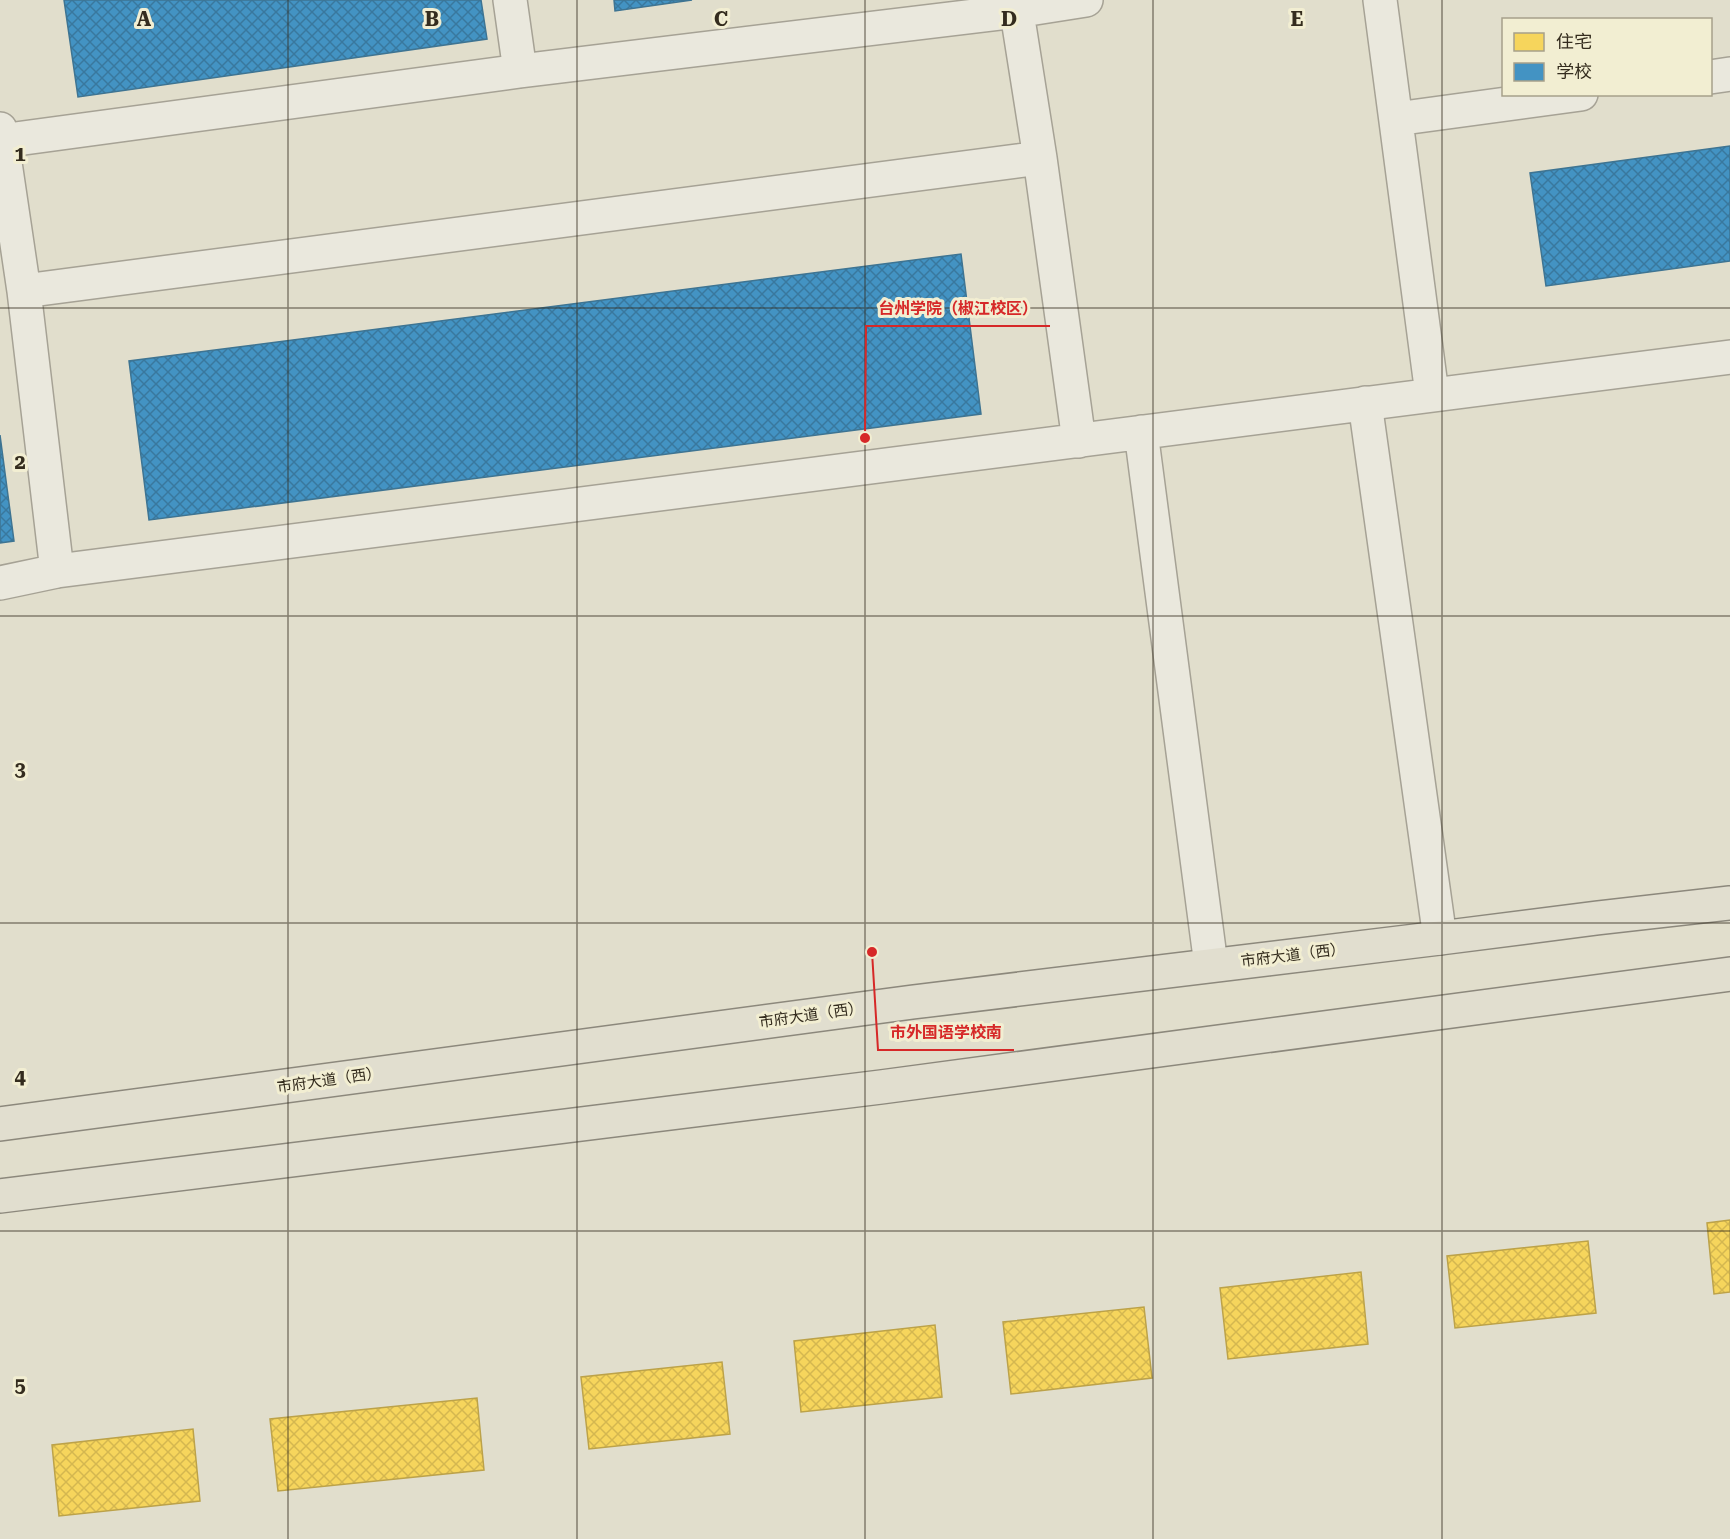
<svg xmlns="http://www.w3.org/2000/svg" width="1730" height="1539" viewBox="0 0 1730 1539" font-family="'Roboto Serif','Noto Sans SC',serif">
	<defs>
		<pattern id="homes-cross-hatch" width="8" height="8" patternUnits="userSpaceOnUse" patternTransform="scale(1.5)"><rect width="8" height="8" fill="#f6d55c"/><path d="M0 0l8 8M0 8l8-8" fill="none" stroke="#d4b750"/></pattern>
		<pattern id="schools-cross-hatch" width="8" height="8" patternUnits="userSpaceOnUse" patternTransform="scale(1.5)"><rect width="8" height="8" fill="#4393c3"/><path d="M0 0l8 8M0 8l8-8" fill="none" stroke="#39789e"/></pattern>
	</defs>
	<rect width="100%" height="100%" fill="#e1decc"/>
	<path fill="url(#homes-cross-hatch)" stroke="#bca249" stroke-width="1.5" d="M 1730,1220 L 1730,1292 L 1714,1294 L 1707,1223 Z
		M 1588,1241 L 1596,1313 L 1455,1328 L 1447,1256 Z
		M 1361,1272 L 1368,1344 L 1228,1359 L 1220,1288 Z
		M 1144,1307 L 1152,1378 L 1011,1394 L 1003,1322 Z
		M 935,1325 L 942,1397 L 801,1412 L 794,1341 Z
		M 722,1362 L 730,1434 L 589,1449 L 581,1377 Z
		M 477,1398 L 484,1470 L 278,1491 L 270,1419 Z
		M 193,1429 L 200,1501 L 59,1516 L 52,1445 Z"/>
	<path fill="url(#schools-cross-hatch)" stroke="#3e7492" stroke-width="1.5" d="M 64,0 L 481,0 L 487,39 L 78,97 Z
		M 614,0 L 692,0 L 615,11 Z
		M 1730,146 L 1730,261 L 1546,286 L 1530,173 Z
		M 961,254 L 981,414 L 149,520 L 129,361 Z
		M 0,435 L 14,541 L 0,543 Z"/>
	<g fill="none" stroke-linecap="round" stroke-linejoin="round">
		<defs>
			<path id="minor" d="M 510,0 L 520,71
				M 1015,0 L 1040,158 L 1079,441
				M 1380,0 L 1432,394
				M 1710,77 L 1730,74
				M 1396,119 L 1581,94
				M 0,129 L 24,291 L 57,571
				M 2,141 L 520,71 L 1016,11 L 1086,0
				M 24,291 L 1040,158
				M 1365,403 L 1440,938
				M 1141,432 L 1211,965
				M 0,583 L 57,571 L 1730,357"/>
			<path id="major" d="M 0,1124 L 913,1002 L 1440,938 L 1597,918 L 1730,903
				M 0,1196 L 881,1087 L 1730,974"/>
		</defs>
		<use href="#minor" stroke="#a6a295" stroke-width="36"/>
		<use href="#major" stroke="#8c887c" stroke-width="36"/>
		<use href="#minor" stroke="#eae8dd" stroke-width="33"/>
		<use href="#major" stroke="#e1decf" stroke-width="33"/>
	</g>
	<path fill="none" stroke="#342c1e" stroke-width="1.5" stroke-opacity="0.55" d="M 288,0 L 288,1539M 577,0 L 577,1539M 865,0 L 865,1539M 1153,0 L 1153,1539M 1442,0 L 1442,1539M 0,308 L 1730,308M 0,616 L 1730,616M 0,923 L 1730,923M 0,1231 L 1730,1231"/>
	<g text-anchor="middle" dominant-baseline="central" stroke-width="6" stroke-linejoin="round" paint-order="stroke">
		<g font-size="15" fill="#342c1e" stroke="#f2eed2">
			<text transform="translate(1293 955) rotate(-7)">市府大道（西）</text>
			<text transform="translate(811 1015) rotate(-8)">市府大道（西）</text>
			<text transform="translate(329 1080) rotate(-8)">市府大道（西）</text>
		</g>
	</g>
	<g font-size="20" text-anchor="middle" font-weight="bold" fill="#342c1e" stroke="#f2eed2" stroke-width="6" stroke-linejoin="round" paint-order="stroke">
		<text x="144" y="26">A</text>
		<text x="432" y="26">B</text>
		<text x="721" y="26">C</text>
		<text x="1009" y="26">D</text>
		<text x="1297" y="26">E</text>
		<text x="20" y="161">1</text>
		<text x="20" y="469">2</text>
		<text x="20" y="776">3</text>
		<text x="20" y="1084">4</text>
		<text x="20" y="1392">5</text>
	</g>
	<path fill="none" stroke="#d62828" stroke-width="2" d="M865 438L866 326H1050M872 952L878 1050H1014"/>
	<g fill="#d62828" stroke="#f2eed2" stroke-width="2">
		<circle cx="865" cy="438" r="6"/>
		<circle cx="872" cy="952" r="6"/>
	</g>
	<g font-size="16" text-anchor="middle" font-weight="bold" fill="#d62828" stroke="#f2eed2" stroke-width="6" stroke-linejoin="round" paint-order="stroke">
		<text x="958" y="314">台州学院（椒江校区）</text>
		<text x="946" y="1038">市外国语学校南</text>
	</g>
	<rect x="1502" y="18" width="210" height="78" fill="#f2eed2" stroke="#a6a08a" stroke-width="1.5"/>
	<rect x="1514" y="33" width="30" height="18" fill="#f6d55c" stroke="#a6a08a" stroke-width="1.5"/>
	<text x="1556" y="48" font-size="18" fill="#342c1e">住宅</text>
	<rect x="1514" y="63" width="30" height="18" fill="#4393c3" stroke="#a6a08a" stroke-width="1.5"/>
	<text x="1556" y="78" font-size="18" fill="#342c1e">学校</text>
</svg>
